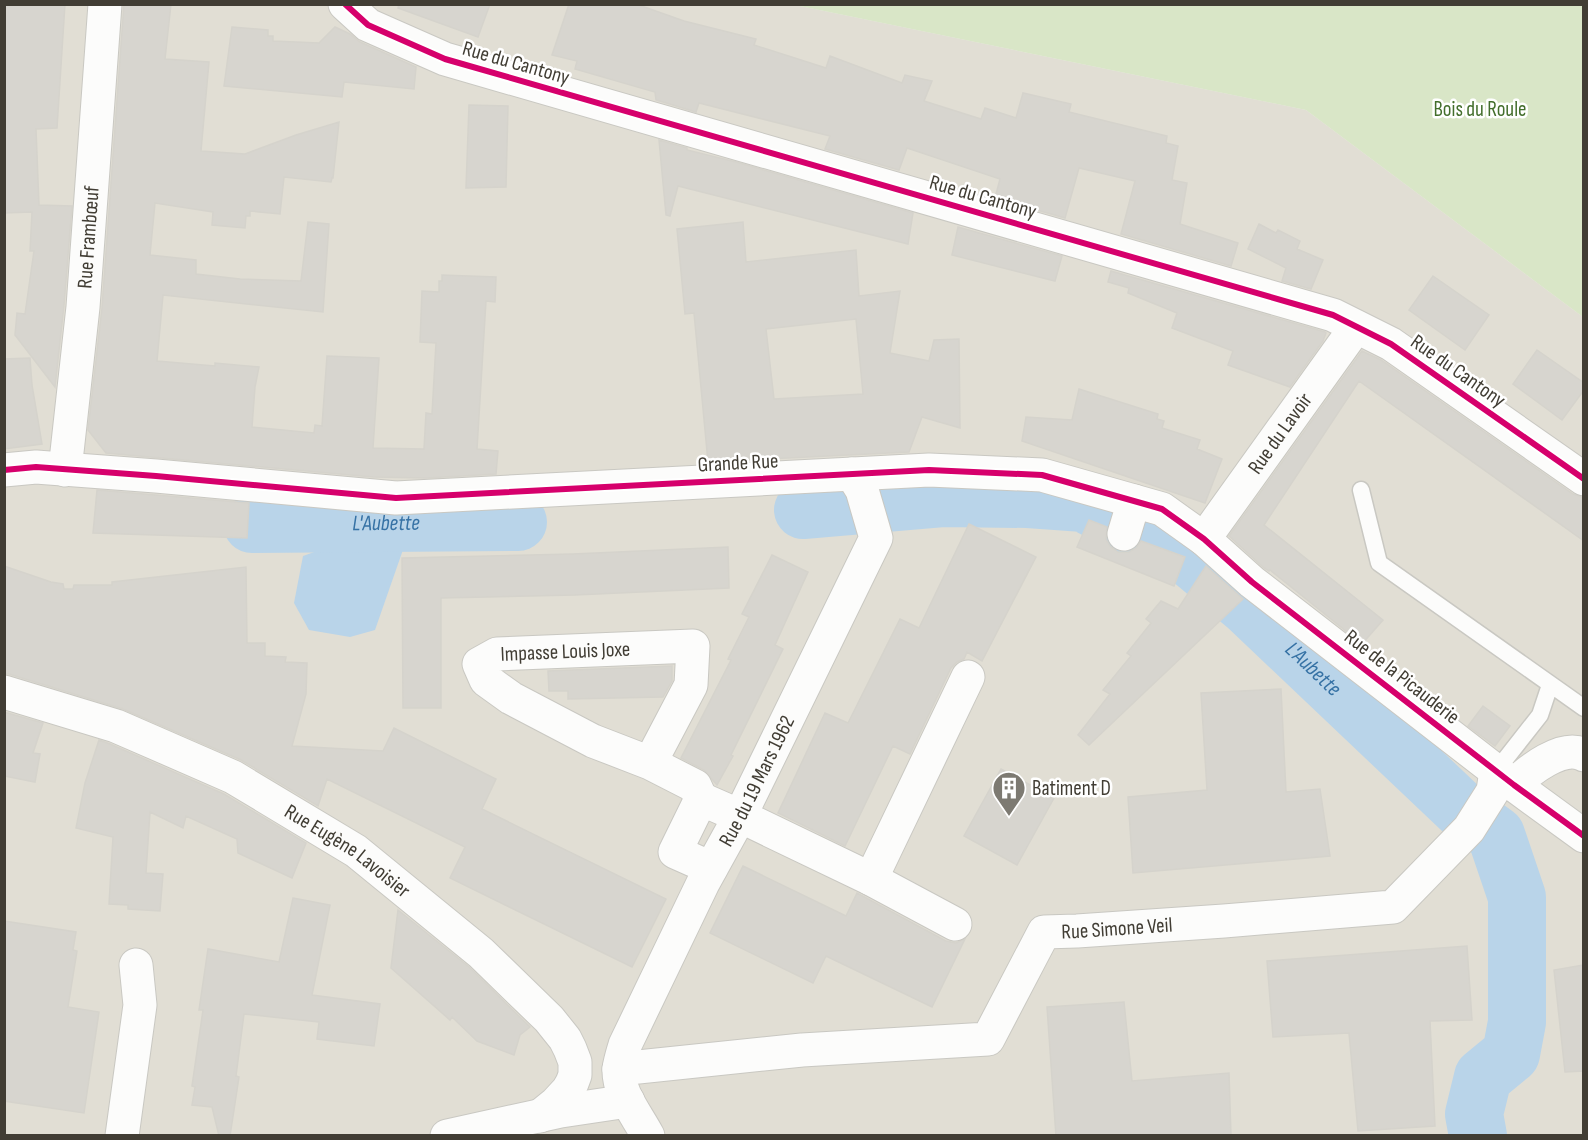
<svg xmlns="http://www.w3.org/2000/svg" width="1588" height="1140" viewBox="0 0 1588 1140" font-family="'Sofia Sans Condensed',sans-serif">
	<rect width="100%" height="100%" fill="#edece6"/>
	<path fill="#e1ded4" d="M 5,5 L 795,5 L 1306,110 L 1583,317 L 1583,1135 L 5,1136 Z"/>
	<path fill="#d9e6c7" d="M 795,5 L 1583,5 L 1583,317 L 1306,110 Z"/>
	<path fill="#b9d4e9" d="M 405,544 L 375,630 L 350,637 L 309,630 L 294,603 L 303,556 L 331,546 Z"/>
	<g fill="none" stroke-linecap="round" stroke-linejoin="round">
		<g stroke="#b9d4e9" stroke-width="58">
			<path id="s1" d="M 803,510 L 943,498 L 1028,499 L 1084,503 L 1192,560 L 1247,606 L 1462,810 L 1496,835 L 1517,897 L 1517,1022 L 1511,1054 L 1483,1077 L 1474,1114 L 1478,1136"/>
			<path id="s2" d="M 252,524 L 518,522"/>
		</g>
	</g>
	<path fill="#d7d5cf" stroke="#d5d3cc" stroke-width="1.5" fill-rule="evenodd" d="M 4,4 L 65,4 L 57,128 L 36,129 L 39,205 L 72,206 L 64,305 L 55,387 L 15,335 L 17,313 L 25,314 L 34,251 L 30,251 L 32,212 L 4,213 Z
		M 124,4 L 171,4 L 165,59 L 209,62 L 201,151 L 245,154 L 296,135 L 339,122 L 333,178 L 332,178 L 331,182 L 284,177 L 280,214 L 250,211 L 250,216 L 246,216 L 245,228 L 212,225 L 213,212 L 155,203 L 150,255 L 196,260 L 196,274 L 240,279 L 301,281 L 308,222 L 329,224 L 323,312 L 163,295 L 157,361 L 215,366 L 215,363 L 259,367 L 255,387 L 252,427 L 314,433 L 315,425 L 322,426 L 327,356 L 379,358 L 373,448 L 424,449 L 426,413 L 432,414 L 436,343 L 420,342 L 422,291 L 439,292 L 439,281 L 442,281 L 442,275 L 496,277 L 495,302 L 486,301 L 477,449 L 498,451 L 496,474 L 426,478 L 373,477 L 106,453 L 88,430 L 102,308 Z
		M 399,4 L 490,4 L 478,37 L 398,8 Z
		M 569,4 L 636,4 L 684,21 L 756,39 L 754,45 L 826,68 L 830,56 L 902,83 L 905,75 L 932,81 L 924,101 L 981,119 L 985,108 L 1016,118 L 1023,93 L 1071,104 L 1069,112 L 1167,136 L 1166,143 L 1178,146 L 1172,180 L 1187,183 L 1180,224 L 1238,243 L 1231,266 L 1121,234 L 1135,181 L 1079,168 L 1065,218 L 995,198 L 1000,179 L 907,148 L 899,170 L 825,149 L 830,136 L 699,103 L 696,112 L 656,100 L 655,92 L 575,69 L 577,61 L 552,55 Z
		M 232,27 L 268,30 L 268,36 L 273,36 L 273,41 L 319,43 L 335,27 L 350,34 L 360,42 L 416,67 L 414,89 L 344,82 L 342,97 L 224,86 Z
		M 469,105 L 508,106 L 506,187 L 466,188 Z
		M 659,140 L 687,148 L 687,150 L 736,162 L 913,213 L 908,244 L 678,186 L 670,216 L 666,215 Z
		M 743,222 L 746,262 L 856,250 L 859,296 L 900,291 L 890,353 L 929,361 L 934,340 L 959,339 L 960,428 L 922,417 L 909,452 L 708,462 L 694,313 L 685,314 L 677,229 ZM 856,319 L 863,394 L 774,399 L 766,329 Z
		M 1259,224 L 1276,233 L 1278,230 L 1300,241 L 1297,249 L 1323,260 L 1311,289 L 1282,281 L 1286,268 L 1248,249 Z
		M 958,227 L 1062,256 L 1055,281 L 952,255 Z
		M 1111,271 L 1325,332 L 1326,333 L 1323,341 L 1290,387 L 1228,365 L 1233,351 L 1172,328 L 1177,313 L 1128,293 L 1129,288 L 1108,282 Z
		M 1433,276 L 1489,315 L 1465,350 L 1409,310 Z
		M 1537,350 L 1584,383 L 1584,390 L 1562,420 L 1513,384 Z
		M 1362,351 L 1381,360 L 1573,494 L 1584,498 L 1584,541 L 1359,381 L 1264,525 L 1383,620 L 1362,644 L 1270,570 L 1269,571 L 1264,568 L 1229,536 Z
		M 30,358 L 32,385 L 42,444 L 4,449 L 4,359 Z
		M 1079,389 L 1158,414 L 1157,419 L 1164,421 L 1162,428 L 1200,440 L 1197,449 L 1222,459 L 1205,503 L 1022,441 L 1026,417 L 1072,420 Z
		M 97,490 L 249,503 L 247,538 L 93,533 Z
		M 1089,520 L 1107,527 L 1106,539 L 1110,546 L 1118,552 L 1129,552 L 1136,548 L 1141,541 L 1185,557 L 1174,586 L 1077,547 Z
		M 969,524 L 1036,557 L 982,661 L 967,652 L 964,659 L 957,662 L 951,668 L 910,754 L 893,746 L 845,846 L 778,813 L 825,713 L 848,723 L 900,619 L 919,628 Z
		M 728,547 L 729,588 L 575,595 L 441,598 L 441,708 L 403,708 L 402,558 L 573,554 Z
		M 772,555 L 808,572 L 775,645 L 783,649 L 731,755 L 733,756 L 717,785 L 704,770 L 681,758 L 731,660 L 728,659 L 749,617 L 742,614 Z
		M 4,566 L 51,582 L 63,584 L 64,589 L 73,589 L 74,585 L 112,585 L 112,582 L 246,567 L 247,643 L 265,643 L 265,656 L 286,657 L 285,662 L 307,663 L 306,694 L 292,746 L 383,751 L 394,728 L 496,779 L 482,809 L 666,899 L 632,967 L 450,878 L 465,847 L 327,779 L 318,806 L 241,760 L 123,709 L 9,674 L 4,674 Z
		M 1206,566 L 1243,599 L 1089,745 L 1078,735 L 1110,694 L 1103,690 L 1131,656 L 1127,653 L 1151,623 L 1146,619 L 1161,601 L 1178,609 Z
		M 672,666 L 672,681 L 663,697 L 568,699 L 568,691 L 549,691 L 548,671 Z
		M 1281,689 L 1286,792 L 1320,789 L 1330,856 L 1133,873 L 1128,797 L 1207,790 L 1201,693 Z
		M 1483,706 L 1510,726 L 1495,746 L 1468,726 Z
		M 4,712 L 43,723 L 33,753 L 40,754 L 35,782 L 4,776 Z
		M 99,740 L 110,744 L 224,794 L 306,843 L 292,878 L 238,853 L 237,839 L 186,816 L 183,828 L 150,812 L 146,873 L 163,874 L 160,911 L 128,909 L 128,905 L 109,904 L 113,837 L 76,828 L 85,783 Z
		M 1001,769 L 1054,798 L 1017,865 L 964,836 Z
		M 743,866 L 846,916 L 857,893 L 946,941 L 956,943 L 965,939 L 932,1007 L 826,956 L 813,983 L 710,933 Z
		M 293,898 L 330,905 L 312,995 L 380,1004 L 374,1046 L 317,1039 L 319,1022 L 244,1014 L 236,1076 L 239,1077 L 230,1136 L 219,1136 L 212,1107 L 192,1105 L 195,1087 L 192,1086 L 203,1010 L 199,1010 L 208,949 L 279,962 Z
		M 398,910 L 469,967 L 530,1027 L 520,1035 L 514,1055 L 477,1041 L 452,1017 L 450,1020 L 391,968 Z
		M 4,921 L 76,932 L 73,950 L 77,951 L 68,1007 L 99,1012 L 84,1113 L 4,1101 Z
		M 1467,946 L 1472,1020 L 1430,1021 L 1435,1126 L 1358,1131 L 1349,1033 L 1273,1037 L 1267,961 Z
		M 1584,965 L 1584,1071 L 1565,1072 L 1554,970 Z
		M 1124,1002 L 1132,1081 L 1229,1073 L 1231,1136 L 1056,1136 L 1047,1007 Z"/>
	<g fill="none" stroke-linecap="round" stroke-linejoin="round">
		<defs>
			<path id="lane" d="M 1361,490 L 1379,563 L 1584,708
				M 1496,771 L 1540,715 L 1550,685"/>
			<g id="street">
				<path d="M 345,4 L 368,25 L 445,59 L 1333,315 L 1391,344 L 1584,479"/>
				<path d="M 4,470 L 36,467 L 156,476 L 396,498 L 929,470 L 1042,475 L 1162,509 L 1204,539 L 1252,582 L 1514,785 L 1584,836"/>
				<path id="s3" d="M 65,470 L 83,307 L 105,4"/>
				<path d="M 1124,534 L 1134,501"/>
				<path id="s4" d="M 1204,539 L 1356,327"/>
				<path id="s5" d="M 4,692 L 116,726 L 233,777 L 356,851 L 481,953 L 549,1019 L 565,1039 L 570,1049 L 575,1062 L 575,1075 L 572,1083 L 568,1090 L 556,1103 L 540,1116"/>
				<path id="s6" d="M 650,763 L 593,741 L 511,698 L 486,680 L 479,664 L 497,654 L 693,646 L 691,685 L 650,763 L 695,786 L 701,799"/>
				<path d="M 1514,785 C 1528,771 1563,743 1584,755"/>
				<path d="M 711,868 L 675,852 L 701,799 L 740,816 L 871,879 L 968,677"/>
				<path d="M 871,879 L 955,924"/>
				<path id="s7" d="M 619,1069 L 802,1050 L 988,1039 L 1044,932 L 1077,931 L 1224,921 L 1393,907 L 1469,829 L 1493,791 L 1496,771"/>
				<path d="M 122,1136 L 140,1005 L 136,965"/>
				<path d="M 447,1136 L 561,1111 L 628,1101"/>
				<path id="s8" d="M 648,1136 C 637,1115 618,1093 619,1069 C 620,1061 623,1052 625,1045 L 703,883 L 740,816 L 876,538 L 862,490 L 852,474"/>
			</g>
		</defs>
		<use href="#lane" stroke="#c9c8c2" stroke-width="19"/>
		<use href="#street" stroke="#c9c8c2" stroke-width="35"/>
		<use href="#lane" stroke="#fcfcfb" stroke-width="16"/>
		<use href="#street" stroke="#fcfcfb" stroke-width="33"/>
		<defs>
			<path id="cycleway" d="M 345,4 L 368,25 L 445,59 L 1333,315 L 1391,344 L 1584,479
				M 4,470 L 36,467 L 156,476 L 396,498 L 929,470 L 1042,475 L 1162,509 L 1204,539 L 1252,582 L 1514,785 L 1584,836"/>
		</defs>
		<use href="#cycleway" stroke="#fff" stroke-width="10"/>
		<use href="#cycleway" stroke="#d6006c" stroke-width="6"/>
	</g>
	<defs>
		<symbol id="building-pin" viewBox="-11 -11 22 30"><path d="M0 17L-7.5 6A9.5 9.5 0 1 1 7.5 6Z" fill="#7d7a72" stroke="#fff"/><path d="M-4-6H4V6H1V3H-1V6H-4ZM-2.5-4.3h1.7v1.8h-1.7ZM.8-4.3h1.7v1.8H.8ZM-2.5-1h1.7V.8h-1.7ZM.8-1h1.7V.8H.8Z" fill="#fff"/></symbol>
	</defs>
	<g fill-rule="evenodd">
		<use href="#building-pin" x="990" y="769" width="38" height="52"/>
	</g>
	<g text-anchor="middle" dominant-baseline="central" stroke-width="5" stroke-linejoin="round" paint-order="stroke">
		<g font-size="21" fill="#413d34" stroke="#fff">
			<text transform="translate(516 63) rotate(16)">Rue du Cantony</text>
			<text transform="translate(983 197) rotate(16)">Rue du Cantony</text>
			<text stroke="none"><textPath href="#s3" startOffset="234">Rue Frambœuf</textPath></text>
			<text transform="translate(1458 371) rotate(35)">Rue du Cantony</text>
			<text stroke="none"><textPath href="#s4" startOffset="130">Rue du Lavoir</textPath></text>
			<text transform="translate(738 463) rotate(-3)">Grande Rue</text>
			<text stroke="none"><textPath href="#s6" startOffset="291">Impasse Louis Joxe</textPath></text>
			<text transform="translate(1402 677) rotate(38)">Rue de la Picauderie</text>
			<text stroke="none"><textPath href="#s8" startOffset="394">Rue du 19 Mars 1962</textPath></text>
			<text stroke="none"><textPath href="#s5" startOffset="381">Rue Eugène Lavoisier</textPath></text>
			<text stroke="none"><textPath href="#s7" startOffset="564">Rue Simone Veil</textPath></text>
		</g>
		<g font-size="21" fill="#436e2c" stroke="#fff">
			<text x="1480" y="109">Bois du Roule</text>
		</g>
		<g font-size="21" fill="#413d34" stroke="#fff" text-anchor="start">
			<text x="1032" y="788">Batiment D</text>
		</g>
		<g font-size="22" font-style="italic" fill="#3672a5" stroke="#fff">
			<text stroke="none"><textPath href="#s2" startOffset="134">L'Aubette</textPath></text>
			<text stroke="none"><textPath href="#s1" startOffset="567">L'Aubette</textPath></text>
		</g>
	</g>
	<rect width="1588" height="1140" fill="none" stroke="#413d34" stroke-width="12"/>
</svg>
